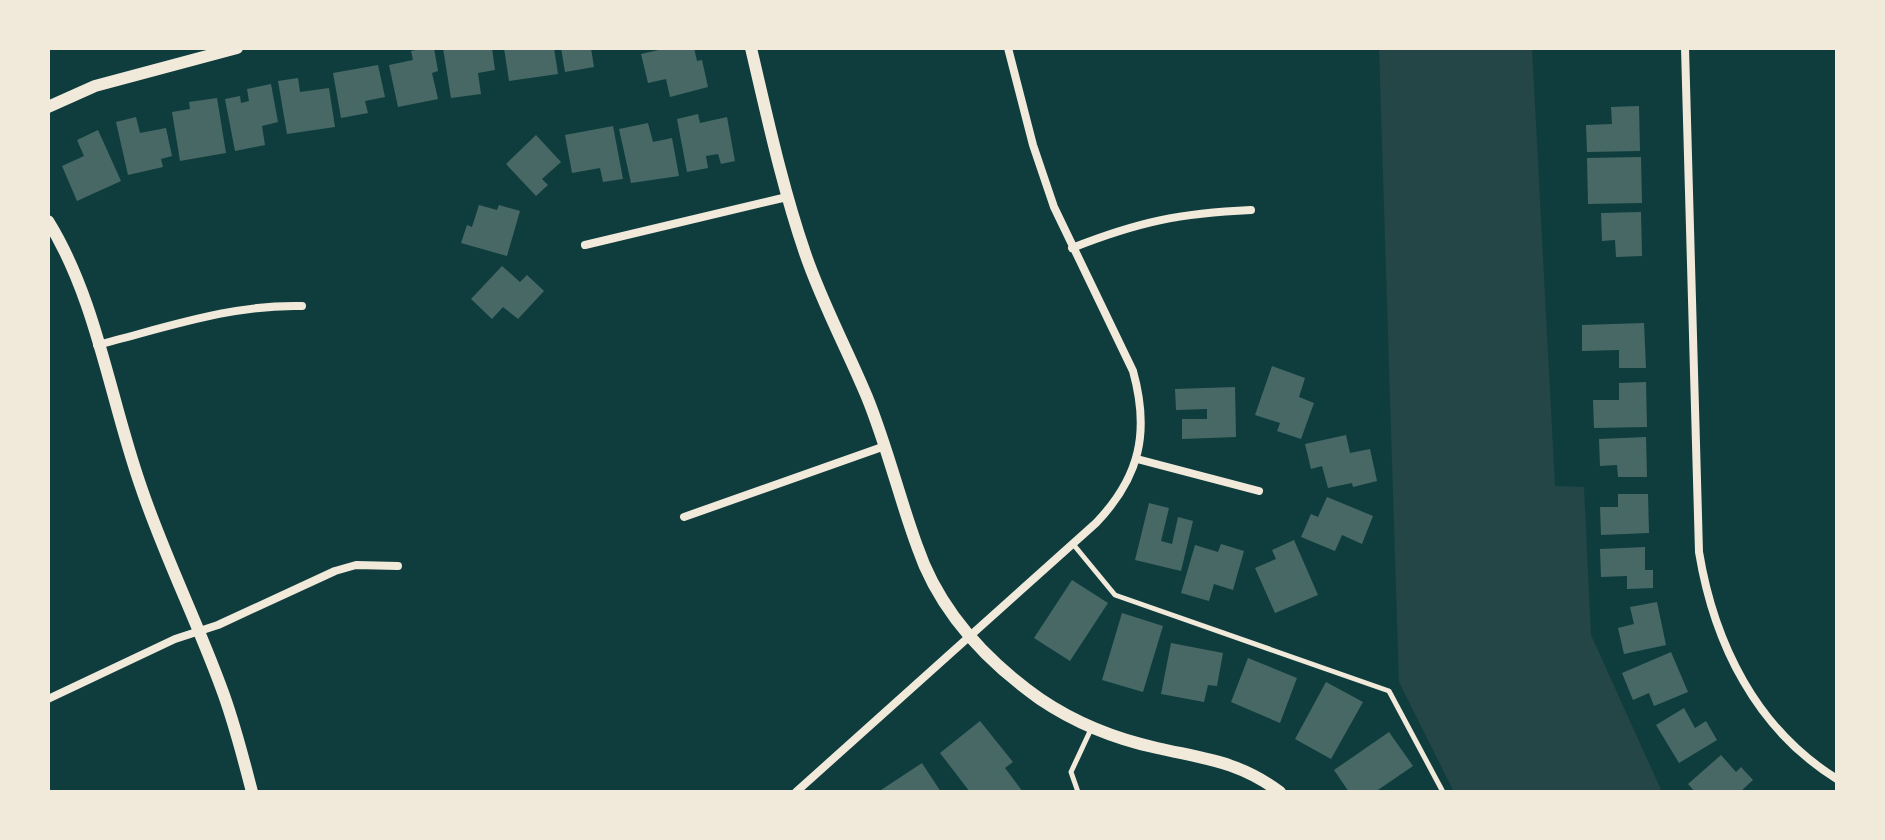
<svg xmlns="http://www.w3.org/2000/svg" width="1885" height="840" viewBox="0 0 1885 840" font-family="'Fira Sans Condensed',sans-serif">
	<rect width="100%" height="100%" fill="#0f3d3e"/>
	<path fill="#244646" d="M 1379,48 L 1532,48 L 1555,486 L 1584,487 L 1591,635 L 1662,792 L 1454,792 L 1399,682 Z"/>
	<path fill="#486865" d="M 424,48 L 434,48 L 438,71 L 432,73 L 438,99 L 398,107 L 389,65 L 413,60 L 411,51 Z
		M 443,48 L 492,48 L 495,70 L 478,73 L 481,94 L 451,98 Z
		M 504,48 L 554,48 L 558,74 L 509,81 Z
		M 561,48 L 591,48 L 594,67 L 565,72 Z
		M 667,48 L 694,48 L 697,61 L 702,60 L 708,87 L 670,97 L 666,79 L 648,83 L 641,54 Z
		M 378,65 L 385,97 L 365,101 L 368,113 L 341,118 L 333,73 Z
		M 298,78 L 300,92 L 329,88 L 335,127 L 287,134 L 278,81 Z
		M 271,84 L 278,122 L 262,126 L 265,145 L 235,151 L 225,99 L 240,96 L 241,103 L 249,101 L 247,89 Z
		M 217,98 L 226,153 L 180,161 L 172,112 L 190,109 L 189,102 Z
		M 1639,106 L 1640,151 L 1587,152 L 1586,125 L 1612,124 L 1611,107 Z
		M 698,114 L 700,123 L 727,117 L 735,161 L 721,164 L 718,154 L 706,156 L 708,168 L 687,172 L 677,119 Z
		M 136,117 L 140,133 L 166,128 L 172,156 L 161,159 L 163,167 L 128,175 L 116,122 Z
		M 648,123 L 653,142 L 672,138 L 679,176 L 631,183 L 619,129 Z
		M 613,126 L 623,179 L 603,182 L 600,168 L 572,173 L 565,135 Z
		M 98,130 L 121,181 L 77,201 L 62,166 L 84,156 L 77,140 Z
		M 536,135 L 561,162 L 542,179 L 548,185 L 536,196 L 506,164 Z
		M 1641,157 L 1642,203 L 1588,204 L 1587,158 Z
		M 479,205 L 497,210 L 499,205 L 520,211 L 507,256 L 461,243 L 467,225 L 472,227 Z
		M 1641,212 L 1642,256 L 1616,257 L 1615,240 L 1602,241 L 1601,213 Z
		M 502,266 L 520,282 L 527,275 L 544,291 L 518,319 L 503,307 L 492,319 L 471,299 Z
		M 1644,323 L 1646,368 L 1619,368 L 1619,350 L 1582,351 L 1582,325 Z
		M 1272,366 L 1305,378 L 1299,397 L 1314,403 L 1301,439 L 1277,431 L 1280,423 L 1255,415 Z
		M 1646,382 L 1647,427 L 1594,428 L 1593,400 L 1619,400 L 1619,383 Z
		M 1235,387 L 1236,437 L 1182,439 L 1182,419 L 1207,419 L 1207,409 L 1176,410 L 1175,389 Z
		M 1346,435 L 1350,453 L 1370,449 L 1377,481 L 1353,487 L 1352,483 L 1328,488 L 1322,466 L 1311,469 L 1305,444 Z
		M 1646,437 L 1647,477 L 1618,477 L 1617,465 L 1600,466 L 1599,439 Z
		M 1618,494 L 1648,494 L 1649,533 L 1601,535 L 1600,507 L 1618,507 Z
		M 1327,497 L 1373,516 L 1362,544 L 1342,535 L 1335,551 L 1301,537 L 1311,514 L 1318,517 Z
		M 1149,503 L 1169,508 L 1161,541 L 1172,544 L 1178,517 L 1193,521 L 1181,571 L 1135,560 Z
		M 1294,540 L 1318,595 L 1275,613 L 1255,568 L 1276,559 L 1272,550 Z
		M 1221,544 L 1244,551 L 1233,590 L 1214,584 L 1209,601 L 1181,593 L 1195,545 L 1218,552 Z
		M 1645,547 L 1645,570 L 1653,570 L 1653,588 L 1627,589 L 1627,576 L 1601,577 L 1600,549 Z
		M 1072,580 L 1108,603 L 1070,661 L 1034,638 Z
		M 1657,602 L 1666,645 L 1624,654 L 1618,628 L 1634,624 L 1630,607 Z
		M 1122,613 L 1163,626 L 1143,692 L 1102,680 Z
		M 1171,643 L 1223,653 L 1217,686 L 1208,685 L 1204,702 L 1161,694 Z
		M 1671,652 L 1688,692 L 1654,706 L 1649,693 L 1633,700 L 1622,673 Z
		M 1248,658 L 1297,678 L 1280,723 L 1231,702 Z
		M 1326,682 L 1363,702 L 1331,759 L 1295,739 Z
		M 1684,708 L 1695,728 L 1706,721 L 1717,740 L 1679,763 L 1656,725 Z
		M 980,721 L 1013,762 L 1005,768 L 1023,792 L 970,792 L 940,753 Z
		M 1389,732 L 1413,766 L 1375,792 L 1349,792 L 1334,770 Z
		M 1721,755 L 1736,772 L 1741,767 L 1753,780 L 1740,792 L 1695,792 L 1688,784 Z
		M 922,763 L 941,792 L 878,792 Z"/>
	<g fill="none" stroke-linecap="round" stroke-linejoin="round">
		<path stroke="#f1e9da" stroke-width="5" d="M 1073,544 L 1115,595 L 1389,691 L 1443,792
			M 1078,792 L 1071,772 L 1092,727"/>
		<path stroke="#f1e9da" stroke-width="8" d="M 1685,48 L 1699,552 C 1714,643 1756,729 1837,779
			M 585,245 L 787,197
			M 1072,248 C 1138,222 1180,213 1251,210
			M 97,345 C 165,328 232,304 302,306
			M 1137,459 L 1259,491
			M 684,517 L 885,446
			M 48,699 L 175,639 L 218,625 L 335,571 L 356,565 L 398,566
			M 796,792 L 1096,523 C 1140,477 1150,432 1133,371 L 1054,207 L 1033,145 L 1008,48"/>
		<path stroke="#f1e9da" stroke-width="12" d="M 751,48 C 767,116 782,186 805,253 C 822,303 847,349 867,397 C 887,446 899,497 917,546 C 939,611 985,660 1040,699 C 1074,722 1116,739 1157,748 C 1205,759 1238,761 1280,792
			M 48,107 L 95,86 L 237,48
			M 48,221 C 96,298 110,398 140,484 C 163,553 196,619 221,687 C 234,721 243,757 252,792"/>
	</g>
	<rect width="1885" height="840" fill="none" stroke="#f1e9da" stroke-width="100"/>
</svg>
